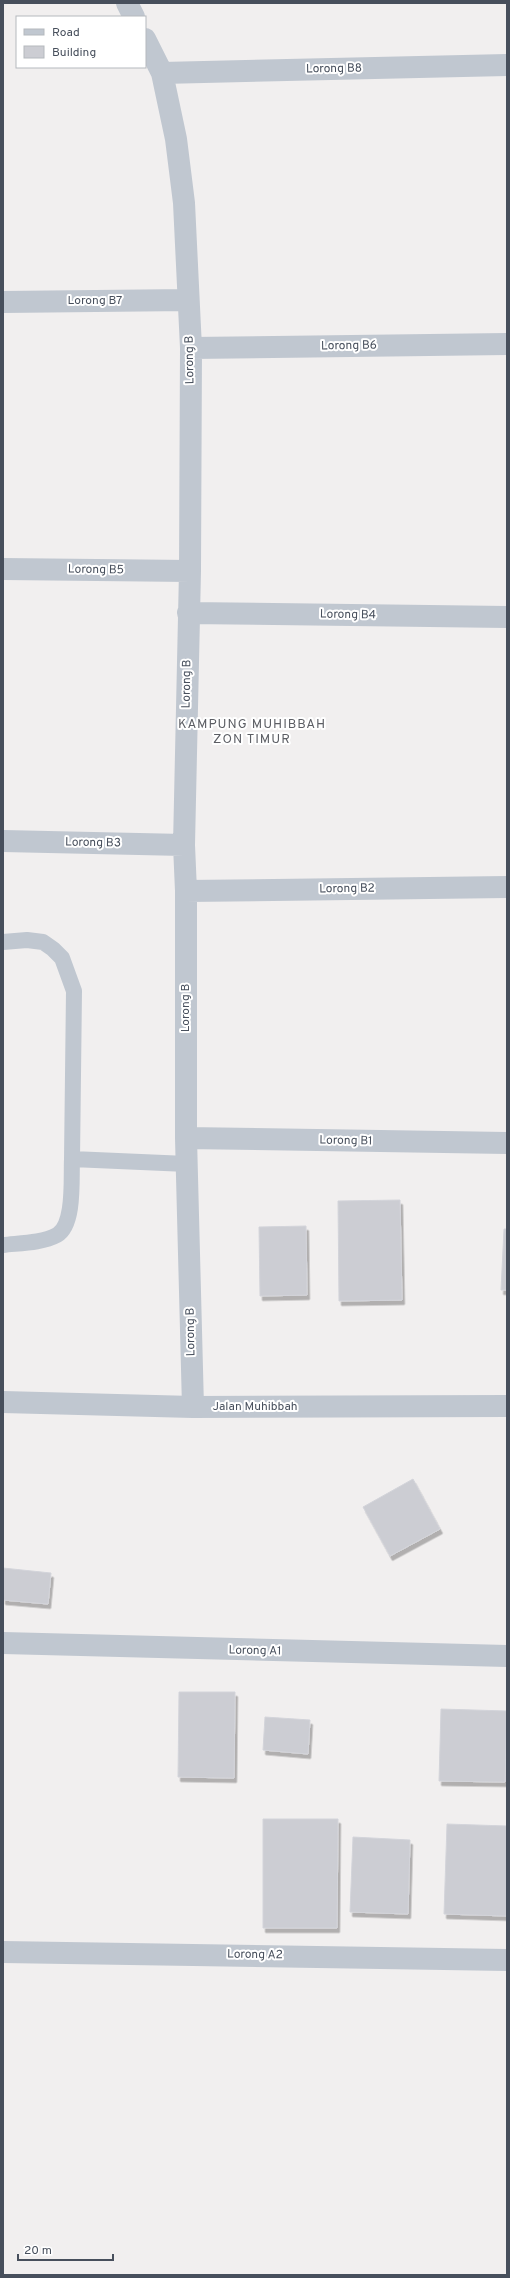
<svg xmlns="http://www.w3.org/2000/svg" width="510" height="2278" viewBox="0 0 510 2278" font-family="Overpass,sans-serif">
	<defs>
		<filter id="shadow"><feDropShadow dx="2.5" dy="4.5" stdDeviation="0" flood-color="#0004"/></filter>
	</defs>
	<rect width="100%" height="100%" fill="#f1efef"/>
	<path fill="#cccdd3" stroke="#d3d4da" filter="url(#shadow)" d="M 400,1200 L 402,1300 L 339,1301 L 338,1201 Z
		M 306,1226 L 307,1295 L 260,1296 L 259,1227 Z
		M 504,1229 L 507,1229 L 507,1290 L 501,1290 Z
		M 413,1479 L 440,1529 L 390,1556 L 363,1507 Z
		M 3,1568 L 51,1573 L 48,1604 L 3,1600 Z
		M 179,1692 L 235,1692 L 234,1778 L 178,1777 Z
		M 441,1709 L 507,1711 L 505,1782 L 439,1781 Z
		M 265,1717 L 310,1720 L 308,1754 L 263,1750 Z
		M 263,1819 L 338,1819 L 337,1928 L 263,1928 Z
		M 447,1824 L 507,1826 L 507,1916 L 444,1914 Z
		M 353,1837 L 410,1840 L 408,1914 L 350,1912 Z"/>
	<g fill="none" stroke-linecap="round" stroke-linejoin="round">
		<path stroke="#c0c7d0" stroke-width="16" d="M 3,942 L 27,940 L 43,942 L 53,949 L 62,958 L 74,991 L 72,1159
			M 3,1245 C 20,1243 42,1243 57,1235 C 75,1225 71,1178 72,1159 L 187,1164"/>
		<path stroke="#c0c7d0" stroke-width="22" d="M 127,3 L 134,17
			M 145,39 L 162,73 L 176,139 L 184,203 L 191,348 L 190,571 L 184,845 L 186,891 L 186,1138 L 193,1407
			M 162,73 L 507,65
			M 3,302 L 188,300
			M 191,348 L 507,344
			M 3,569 L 190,571
			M 188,613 L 507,617
			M 3,841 L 184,845
			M 186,891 L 507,887
			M 186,1138 L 507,1143
			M 3,1402 L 193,1407 L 507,1406
			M 3,1643 L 507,1656
			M 3,1952 L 507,1960"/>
	</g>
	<g text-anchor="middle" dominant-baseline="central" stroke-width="4" stroke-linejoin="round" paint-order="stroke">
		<g font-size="12" fill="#474f5c" stroke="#fff">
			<text transform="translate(334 69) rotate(-1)">Lorong B8</text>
			<text x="95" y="301">Lorong B7</text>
			<text transform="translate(349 346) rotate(-1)">Lorong B6</text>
			<text transform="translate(190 360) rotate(-91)">Lorong B</text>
			<text transform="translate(96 570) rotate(1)">Lorong B5</text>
			<text transform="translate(348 615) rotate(1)">Lorong B4</text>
			<text transform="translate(187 684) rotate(-89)">Lorong B</text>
			<text transform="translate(93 843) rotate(1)">Lorong B3</text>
			<text transform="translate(347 889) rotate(-1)">Lorong B2</text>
			<text transform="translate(186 1008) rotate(-90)">Lorong B</text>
			<text transform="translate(346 1141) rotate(1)">Lorong B1</text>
			<text transform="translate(191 1332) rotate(-91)">Lorong B</text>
			<text x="255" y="1407">Jalan Muhibbah</text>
			<text transform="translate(255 1651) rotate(1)">Lorong A1</text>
			<text transform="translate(255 1955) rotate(1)">Lorong A2</text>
		</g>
		<g font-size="13" letter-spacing="1" fill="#5c5e64" stroke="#fff">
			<text x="252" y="725">KAMPUNG MUHIBBAH<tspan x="252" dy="15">ZON TIMUR</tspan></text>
		</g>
	</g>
	<rect width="510" height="2278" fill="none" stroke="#474f5c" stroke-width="8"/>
	<rect x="16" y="16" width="130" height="52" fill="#ffffff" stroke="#b5b9be"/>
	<rect x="24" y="29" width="20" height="6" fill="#c0c7d0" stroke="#b5b9be"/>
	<text x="52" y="36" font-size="12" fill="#474f5c">Road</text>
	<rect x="24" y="46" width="20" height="12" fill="#cccdd3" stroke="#b5b9be"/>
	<text x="52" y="56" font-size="12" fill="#474f5c">Building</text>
	<path d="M18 2254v6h95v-6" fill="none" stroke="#474f5c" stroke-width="2"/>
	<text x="24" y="2254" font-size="12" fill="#474f5c" stroke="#ffffff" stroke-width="3" paint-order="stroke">20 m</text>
</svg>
